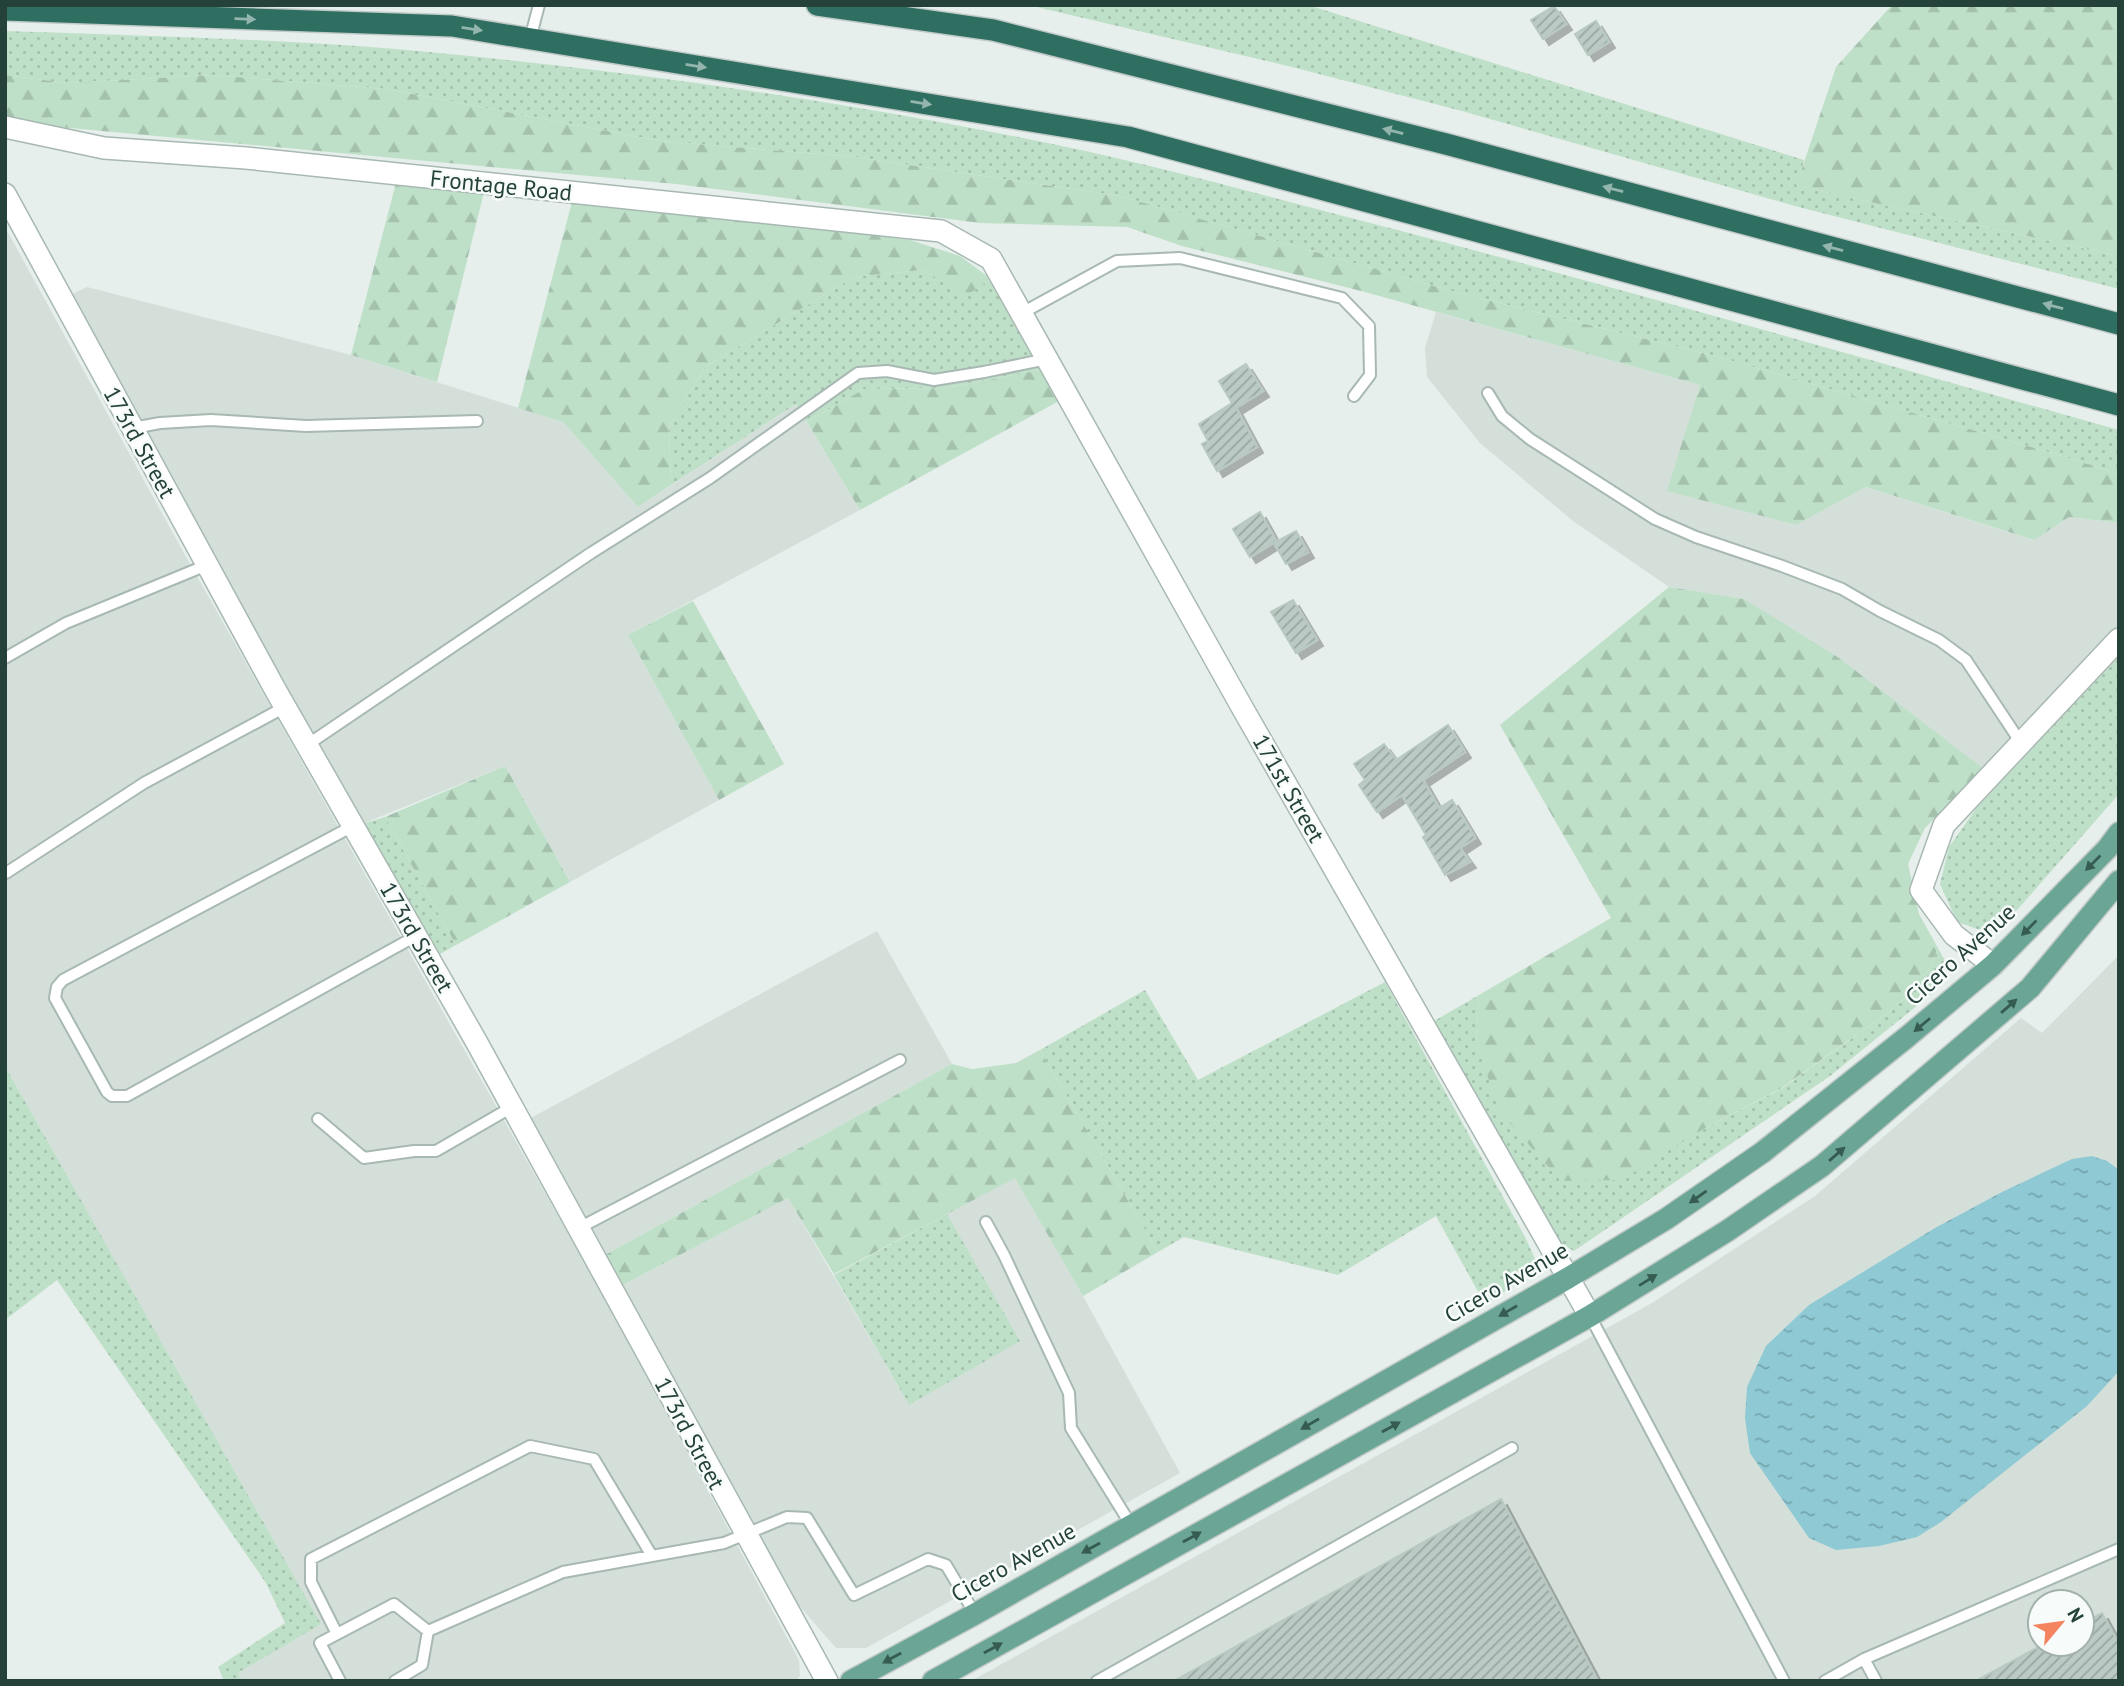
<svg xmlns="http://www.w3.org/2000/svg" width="2124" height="1686" viewBox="0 0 2124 1686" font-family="'PT Sans',sans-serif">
	<defs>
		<pattern id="grass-dots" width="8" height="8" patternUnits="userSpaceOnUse" patternTransform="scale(1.75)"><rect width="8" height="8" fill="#bfe0c8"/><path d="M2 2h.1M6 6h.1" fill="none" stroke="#a4c1ad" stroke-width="1.8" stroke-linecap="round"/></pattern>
		<pattern id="forest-firs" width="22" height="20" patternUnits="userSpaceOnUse" patternTransform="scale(1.75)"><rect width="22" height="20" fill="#bfe0c8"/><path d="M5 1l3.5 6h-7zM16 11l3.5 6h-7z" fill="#a4c1ad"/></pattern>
		<pattern id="water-ripples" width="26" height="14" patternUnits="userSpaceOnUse" patternTransform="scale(1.75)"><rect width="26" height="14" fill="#8ec9d4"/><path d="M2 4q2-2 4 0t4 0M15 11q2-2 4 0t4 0" fill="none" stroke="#74a5ad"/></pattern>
		<pattern id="building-hatch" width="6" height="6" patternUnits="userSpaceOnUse" patternTransform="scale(1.75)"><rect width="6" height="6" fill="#bbcac4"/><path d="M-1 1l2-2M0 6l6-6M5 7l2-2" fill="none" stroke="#98a6a0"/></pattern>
		<filter id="shadow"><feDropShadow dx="6" dy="6" stdDeviation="0" flood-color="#0004"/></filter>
	</defs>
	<rect width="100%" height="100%" fill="#e6efeb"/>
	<path fill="#d4dfda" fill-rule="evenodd" d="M 5,227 L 180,546 L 606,1301 L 799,1660 L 800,1676 L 796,1681 L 242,1681 L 238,1673 L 320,1623 L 5,1066 Z
		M 87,287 L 351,355 L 563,422 L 638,507 L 796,404 L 860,510 L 628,635 L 719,800 L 570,882 L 505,766 L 362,824 L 68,296 Z
		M 1436,312 L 1700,385 L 1668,491 L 1796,525 L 1866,487 L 2033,540 L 2069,517 L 2119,523 L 2119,657 L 2000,783 L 1984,769 L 1744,599 L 1669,587 L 1573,521 L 1480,443 L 1427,377 L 1425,348 Z
		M 877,931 L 952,1064 L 605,1255 L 527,1120 Z
		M 2119,955 L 2119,1681 L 971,1681 L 1652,1303 L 1815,1196 L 2021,1018 L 2042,1033 ZM 2040,1602 L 2082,1602 L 2082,1644 L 2040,1644 Z
		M 1015,1177 L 1083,1296 L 1180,1473 L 866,1648 L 836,1648 L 795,1601 L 621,1286 L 788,1198 L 909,1405 L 1019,1341 L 947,1214 Z"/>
	<path fill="url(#grass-dots)" d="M 1028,5 L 1308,5 L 1804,160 L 1797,186 L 2119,256 L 2119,289 L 1791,205 L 1462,111 L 1292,67 Z
		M 5,31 C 150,36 295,39 439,53 C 633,72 827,99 1018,137 C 1132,159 1244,190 1355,219 C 1611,285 1865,359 2119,430 L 2119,474 L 2052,453 L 1715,356 L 1455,292 L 1120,196 L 855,157 L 660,141 L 386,89 L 211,75 L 67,83 L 5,75 Z
		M 922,270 L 967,294 L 991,279 L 1040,370 L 946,388 L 864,389 L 807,422 L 796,404 L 671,485 L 669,427 L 705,367 L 854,277 Z
		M 2119,657 L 2119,794 L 2018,909 L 1989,933 L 1957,922 L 1940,884 L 1949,847 L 1978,806 Z
		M 385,817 L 456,945 L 435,957 L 362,824 Z
		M 1938,948 L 1949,968 L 1934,992 L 1830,1076 L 1574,1251 L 1553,1239 L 1429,1024 L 1479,995 L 1476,1043 L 1705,1128 L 1781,1089 L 1886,1014 L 1923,982 Z
		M 1385,982 L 1525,1237 L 1535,1259 L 1529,1276 L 1485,1304 L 1436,1216 L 1338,1275 L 1184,1237 L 1158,1252 L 1040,1050 L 1145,990 L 1198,1080 Z
		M 5,1066 L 321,1624 L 238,1673 L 242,1681 L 224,1681 L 218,1667 L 285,1623 L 266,1583 L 57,1280 L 5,1320 Z
		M 947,1214 L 1020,1341 L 909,1405 L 834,1275 Z"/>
	<path fill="url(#forest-firs)" d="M 1892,5 L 2119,5 L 2119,256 L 1796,186 L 1836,67 Z
		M 5,75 L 67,83 L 211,75 L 386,89 L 660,141 L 855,157 L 1120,196 L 1455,292 L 1715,356 L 2052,453 L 2119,474 L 2119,523 L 2069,517 L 2034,540 L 1866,487 L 1796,525 L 1667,491 L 1700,385 L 1365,292 L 1182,246 L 1127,227 L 980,223 L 676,184 L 5,122 Z
		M 397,179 L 484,192 L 437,382 L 351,355 Z
		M 573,198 L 910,240 L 960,256 L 991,279 L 967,295 L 922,270 L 854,277 L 705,367 L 669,427 L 671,485 L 638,507 L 563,422 L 518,408 Z
		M 1040,370 L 1059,401 L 860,510 L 807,422 L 864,389 L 946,388 Z
		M 1669,587 L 1744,599 L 1839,658 L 1984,769 L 1925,828 L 1908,864 L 1919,914 L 1938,948 L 1923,982 L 1886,1014 L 1780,1089 L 1705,1128 L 1621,1180 L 1561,1181 L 1500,1112 L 1476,1043 L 1479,995 L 1611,918 L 1500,725 Z
		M 693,601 L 784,764 L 719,800 L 628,635 Z
		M 505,766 L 570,882 L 456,945 L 385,817 Z
		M 1040,1050 L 1158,1252 L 1083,1296 L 1015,1178 L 834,1274 L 788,1198 L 621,1286 L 605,1255 L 952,1064 L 972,1069 L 1016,1063 Z"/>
	<path fill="url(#water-ripples)" d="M 2092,1156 L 2107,1161 L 2119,1170 L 2119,1371 L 2087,1406 L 1941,1522 L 1917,1537 L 1879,1546 L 1836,1550 L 1809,1538 L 1750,1453 L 1745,1418 L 1747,1387 L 1766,1346 L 1809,1305 L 1935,1228 L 2004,1191 L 2072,1159 Z"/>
	<path fill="url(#building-hatch)" stroke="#b8c9c2" stroke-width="2" filter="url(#shadow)" d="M 1554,6 L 1566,24 L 1543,39 L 1531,20 Z
		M 1596,21 L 1609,42 L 1588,55 L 1575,34 Z
		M 1246,364 L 1263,391 L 1236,408 L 1257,447 L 1217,471 L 1202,444 L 1208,441 L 1199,424 L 1232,403 L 1219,381 Z
		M 1260,512 L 1276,541 L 1250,557 L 1233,529 Z
		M 1296,531 L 1308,552 L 1286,564 L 1274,543 Z
		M 1293,600 L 1317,640 L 1296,653 L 1271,612 Z
		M 1448,725 L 1465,752 L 1423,780 L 1439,808 L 1452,800 L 1475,838 L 1460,848 L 1470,862 L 1445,875 L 1423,837 L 1426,835 L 1402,795 L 1377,812 L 1359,785 L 1365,780 L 1354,764 L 1384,744 L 1396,760 Z
		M 1501,1499 L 1598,1681 L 1174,1681 Z
		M 2102,1613 L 2119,1644 L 2119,1681 L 1976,1681 L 2044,1644 L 2082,1644 L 2082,1624 Z"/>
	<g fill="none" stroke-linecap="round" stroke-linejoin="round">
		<defs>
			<path id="service" d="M 530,39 L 539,5
				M 1022,313 L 1117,261 L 1180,258 L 1342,298 L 1369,326 L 1370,375 L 1354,396
				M 1488,393 L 1502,416 L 1530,439 L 1655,519 L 1696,537 L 1782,566 L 1842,589 L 1880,611 L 1939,640 L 1966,660 L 2021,743
				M 133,428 L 160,423 L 211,420 L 306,426 L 477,421
				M 5,658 L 66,623 L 207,565
				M 307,745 L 591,553 L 710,478 L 858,373 L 887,371 L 934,380 L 984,372 L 1047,359
				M 353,826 L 63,980 L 57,987 L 55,998 L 107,1092 L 112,1096 L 127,1096 L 416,936
				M 6,873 L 144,783 L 285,707
				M 318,1119 L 364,1158 L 414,1151 L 436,1151 L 512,1107
				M 986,1222 L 1004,1255 L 1069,1393 L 1071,1428 L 1131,1525
				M 579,1228 L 900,1060
				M 1590,1316 L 1784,1681
				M 428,1631 L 563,1572 L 724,1543 L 787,1517 L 807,1518 L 854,1595 L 928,1559 L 946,1565 L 975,1614
				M 337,1634 L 311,1582 L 311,1559 L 530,1446 L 594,1459 L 652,1556
				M 1864,1659 L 1876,1681
				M 340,1681 L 320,1643 L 394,1604 L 428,1631
				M 395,1681 L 422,1665 L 428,1631
				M 1097,1681 L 1512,1448
				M 1825,1681 L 1864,1659 L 2119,1549"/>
			<path id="minor" d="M 5,127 L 104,148 L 246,158 L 941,231 L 991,259 L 1243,709 L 1590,1316
				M 5,194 L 276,691 L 476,1041 L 827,1681
				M 1993,965 L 1954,935 L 1921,890 L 1944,825 L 2119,639"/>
			<path id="primary" d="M 851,1681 L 975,1614 L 1568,1278 L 1666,1219 L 1763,1152 L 1907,1037 L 1993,965 L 2107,849 L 2119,833
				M 933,1681 L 1590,1316 L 1727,1231 L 1822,1166 L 2030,988 L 2119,881"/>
			<path id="motorway" d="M 817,5 L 993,30 L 1446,144 L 2119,324
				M 5,10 L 452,26 L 1128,137 L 2119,405"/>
		</defs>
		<use href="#service" stroke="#a8b8b2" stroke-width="14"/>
		<use href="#minor" stroke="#a8b8b2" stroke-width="24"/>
		<use href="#primary" stroke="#c2cac8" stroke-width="24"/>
		<use href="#motorway" stroke="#c2cac8" stroke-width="24"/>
		<use href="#service" stroke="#fff" stroke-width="10"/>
		<use href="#minor" stroke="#fff" stroke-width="21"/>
		<use href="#primary" stroke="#6aa596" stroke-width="21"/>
		<use href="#motorway" stroke="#2f6f62" stroke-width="21"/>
	</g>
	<defs><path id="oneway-solid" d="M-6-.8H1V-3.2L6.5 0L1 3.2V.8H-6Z" transform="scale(1.75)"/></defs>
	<g fill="#93b5ae">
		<use href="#oneway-solid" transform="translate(245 19) rotate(2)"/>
		<use href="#oneway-solid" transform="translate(472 29) rotate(9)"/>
		<use href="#oneway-solid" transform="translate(696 66) rotate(9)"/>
		<use href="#oneway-solid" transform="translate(921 103) rotate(9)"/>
		<use href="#oneway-solid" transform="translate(1393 131) rotate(-166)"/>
		<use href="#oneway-solid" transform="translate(1613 189) rotate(-165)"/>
		<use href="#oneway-solid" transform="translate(1833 248) rotate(-165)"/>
		<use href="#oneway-solid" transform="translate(2053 306) rotate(-165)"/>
	</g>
	<g fill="#365b51">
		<use href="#oneway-solid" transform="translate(2093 863) rotate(135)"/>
		<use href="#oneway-solid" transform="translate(2029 928) rotate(135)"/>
		<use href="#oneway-solid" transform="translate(2009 1006) rotate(-41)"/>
		<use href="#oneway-solid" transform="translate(1922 1025) rotate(140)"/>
		<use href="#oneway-solid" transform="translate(1837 1154) rotate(-41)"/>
		<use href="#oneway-solid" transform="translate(1698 1197) rotate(145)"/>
		<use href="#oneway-solid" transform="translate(1648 1280) rotate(-32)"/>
		<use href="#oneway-solid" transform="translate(1508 1311) rotate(150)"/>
		<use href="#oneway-solid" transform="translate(1310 1424) rotate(150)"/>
		<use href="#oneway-solid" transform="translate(1391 1427) rotate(-29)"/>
		<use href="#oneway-solid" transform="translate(1192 1537) rotate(-29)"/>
		<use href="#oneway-solid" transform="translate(1091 1548) rotate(151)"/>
		<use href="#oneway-solid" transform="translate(993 1648) rotate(-29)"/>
		<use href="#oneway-solid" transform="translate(892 1658) rotate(151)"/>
	</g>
	<g text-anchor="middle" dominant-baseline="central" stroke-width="5" stroke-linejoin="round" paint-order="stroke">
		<g font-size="23" fill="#24423a" stroke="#f7fbf9">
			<text transform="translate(501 185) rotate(6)">Frontage Road</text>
			<text transform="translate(140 442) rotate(61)">173rd Street</text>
			<text transform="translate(1289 788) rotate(60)">171st Street</text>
			<text transform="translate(417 937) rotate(60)">173rd Street</text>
			<text transform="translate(1960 954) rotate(-42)">Cicero Avenue</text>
			<text transform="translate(1506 1282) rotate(-30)">Cicero Avenue</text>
			<text transform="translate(690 1433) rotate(62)">173rd Street</text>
			<text transform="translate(1013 1562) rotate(-29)">Cicero Avenue</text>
		</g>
	</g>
	<rect width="2124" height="1686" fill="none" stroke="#24423a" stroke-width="14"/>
	<g transform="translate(2061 1623) rotate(61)"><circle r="33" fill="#f7fbf9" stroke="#a3b1ad" stroke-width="2"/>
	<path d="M0-5L12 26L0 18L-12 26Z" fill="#f4845f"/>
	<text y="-10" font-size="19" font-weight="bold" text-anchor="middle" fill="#24423a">N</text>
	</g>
</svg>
